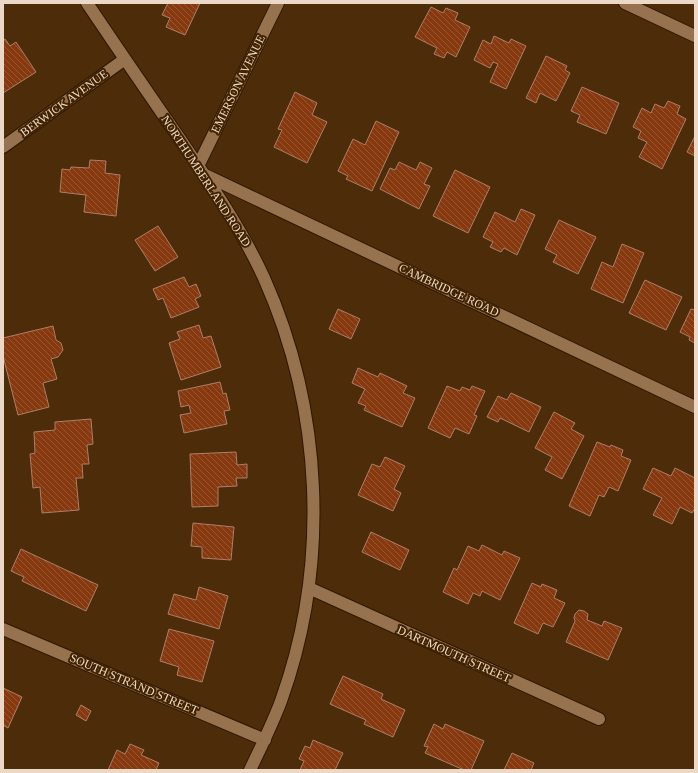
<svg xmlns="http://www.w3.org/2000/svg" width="698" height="773" viewBox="0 0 698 773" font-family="'Times New Roman',serif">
	<defs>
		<pattern id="building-back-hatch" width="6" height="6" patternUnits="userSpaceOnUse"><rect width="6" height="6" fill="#86390f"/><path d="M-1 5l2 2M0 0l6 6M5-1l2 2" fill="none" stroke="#975530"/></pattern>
	</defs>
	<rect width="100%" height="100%" fill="#4d2d09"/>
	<path fill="url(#building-back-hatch)" stroke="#ad7e6a" d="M 168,3 L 200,3 L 185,35 L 166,27 L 170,18 L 162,15 Z
		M 431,7 L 443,13 L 446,8 L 458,13 L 455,20 L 470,27 L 456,57 L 447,52 L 444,58 L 434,54 L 437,48 L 415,37 Z
		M 494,36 L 509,43 L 511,39 L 526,46 L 506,89 L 490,82 L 498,64 L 493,62 L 490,68 L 474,60 L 483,40 L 491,44 Z
		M 5,39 L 10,46 L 16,42 L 36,72 L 3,93 L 3,40 Z
		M 546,56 L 567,66 L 565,70 L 570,73 L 556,101 L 540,93 L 536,103 L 526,98 Z
		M 582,87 L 619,103 L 606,134 L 577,122 L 580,115 L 571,111 Z
		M 295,92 L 317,103 L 312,115 L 327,122 L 307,163 L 274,147 L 282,130 L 278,129 Z
		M 668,101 L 680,106 L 677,114 L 686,119 L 662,169 L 639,157 L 647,142 L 638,138 L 641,131 L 633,127 L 642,108 L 651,113 L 655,104 L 664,108 Z
		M 376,121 L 399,132 L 372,191 L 346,179 L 348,176 L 338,171 L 353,139 L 365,145 Z
		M 695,136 L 695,156 L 687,152 Z
		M 90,160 L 106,161 L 105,173 L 120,175 L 116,216 L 84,212 L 86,195 L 60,192 L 62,169 L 70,170 L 71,167 L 89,168 Z
		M 399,162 L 416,170 L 420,162 L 432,168 L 424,184 L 430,186 L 419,209 L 380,189 L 390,168 L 395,170 Z
		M 455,170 L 490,187 L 468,233 L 433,216 Z
		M 521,209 L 535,215 L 517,255 L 504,248 L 501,252 L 490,247 L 493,242 L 483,237 L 495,212 L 515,222 Z
		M 559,220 L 596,237 L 578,274 L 553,262 L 557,255 L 545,249 Z
		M 158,226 L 178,257 L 155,271 L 135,240 Z
		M 622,244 L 644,253 L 623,303 L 591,289 L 602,262 L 613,267 Z
		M 184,277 L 189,287 L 196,284 L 201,296 L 195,299 L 199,307 L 171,318 L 163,298 L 158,300 L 153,289 Z
		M 645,280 L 682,297 L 666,330 L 629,313 Z
		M 338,309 L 360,319 L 351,339 L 329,329 Z
		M 691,309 L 695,310 L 695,343 L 689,340 L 690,337 L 680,332 Z
		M 199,325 L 203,338 L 211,336 L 221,367 L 181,380 L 169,343 L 180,339 L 177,332 Z
		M 53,326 L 56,340 L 61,343 L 63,350 L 58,357 L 51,359 L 57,379 L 43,383 L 49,407 L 18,415 L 3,356 L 3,338 Z
		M 358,368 L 378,377 L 380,373 L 407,386 L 403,393 L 415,398 L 402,427 L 364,410 L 366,406 L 358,403 L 365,389 L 352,383 Z
		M 220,382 L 223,394 L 226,393 L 230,410 L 224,411 L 227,424 L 184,433 L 180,415 L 191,413 L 189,405 L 181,407 L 178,391 Z
		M 447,386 L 460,391 L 462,387 L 470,390 L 472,386 L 485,391 L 474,415 L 477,416 L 469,434 L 455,428 L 450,438 L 428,428 Z
		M 511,393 L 541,407 L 529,432 L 500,418 L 498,422 L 487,417 L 498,396 L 507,400 Z
		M 554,412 L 575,423 L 571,429 L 584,436 L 562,479 L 545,470 L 552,457 L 535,448 Z
		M 91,419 L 93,444 L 87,445 L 89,464 L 82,464 L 83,478 L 76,478 L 79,510 L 42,513 L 40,487 L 33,488 L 30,454 L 35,453 L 34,432 L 55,430 L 55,422 Z
		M 597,442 L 610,447 L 611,445 L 623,450 L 621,456 L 631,460 L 618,491 L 609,487 L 604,497 L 599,495 L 590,516 L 569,506 Z
		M 236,452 L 237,465 L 247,464 L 247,478 L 236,478 L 237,486 L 218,487 L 218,506 L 192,507 L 190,454 Z
		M 385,457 L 405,466 L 394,489 L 401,493 L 393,511 L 358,495 L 372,464 L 380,467 Z
		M 653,468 L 671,476 L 675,468 L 695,478 L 695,508 L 692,513 L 680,507 L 672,524 L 653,515 L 662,498 L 643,489 Z
		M 193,523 L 234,527 L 231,560 L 202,558 L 202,547 L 191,546 Z
		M 371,532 L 409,550 L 400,570 L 362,552 Z
		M 482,545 L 502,555 L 504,551 L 520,558 L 500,600 L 482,591 L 480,596 L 473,593 L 468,604 L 443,592 L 454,568 L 457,570 L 468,546 L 479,551 Z
		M 21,549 L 98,585 L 86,611 L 22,581 L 24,577 L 11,571 Z
		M 532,583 L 541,587 L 542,584 L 557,590 L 554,598 L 565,603 L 553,627 L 543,623 L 538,634 L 514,623 Z
		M 199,587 L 228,596 L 219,629 L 168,614 L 174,594 L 196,600 Z
		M 579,610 L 584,611 L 588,614 L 587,620 L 602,626 L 604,621 L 622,628 L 608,660 L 566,642 L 575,621 L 574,618 L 575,614 Z
		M 169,629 L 214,641 L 202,682 L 177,675 L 179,667 L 160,661 Z
		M 343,676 L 383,694 L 381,699 L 405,710 L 393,737 L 364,724 L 366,720 L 330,704 Z
		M 3,688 L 22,697 L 8,728 L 3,725 Z
		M 81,705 L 91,711 L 86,721 L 76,715 Z
		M 434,724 L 443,729 L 445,724 L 484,741 L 471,770 L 464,770 L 425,753 L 428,747 L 424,746 Z
		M 313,740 L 343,753 L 335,770 L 300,770 L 304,761 L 299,759 L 305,746 L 310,748 Z
		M 130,744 L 144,750 L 141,755 L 159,763 L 156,770 L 108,770 L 117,750 L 125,754 Z
		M 512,753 L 534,763 L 531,770 L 504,770 Z"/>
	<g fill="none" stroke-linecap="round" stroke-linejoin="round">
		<defs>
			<path id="street" d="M 87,3 C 118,49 150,96 182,142 C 212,186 242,230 264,278 C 323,410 330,565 281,701 C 272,725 261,747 250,770
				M 625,3 L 695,36
				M 3,147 L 125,59
				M 198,166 L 278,3
				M 203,174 L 695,407
				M 309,588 L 599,719
				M 3,629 L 265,740"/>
		</defs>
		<use href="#street" stroke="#2e1700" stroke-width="14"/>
		<use href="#street" stroke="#96724f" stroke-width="12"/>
	</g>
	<g text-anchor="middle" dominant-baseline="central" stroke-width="4" stroke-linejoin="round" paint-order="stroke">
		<g font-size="12" fill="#ecd8c6" stroke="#422300">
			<text transform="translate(238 84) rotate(-64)">EMERSON AVENUE</text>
			<text transform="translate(64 103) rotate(-36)">BERWICK AVENUE</text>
			<text transform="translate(206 181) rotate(57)">NORTHUMBERLAND ROAD</text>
			<text transform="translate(449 290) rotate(25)">CAMBRIDGE ROAD</text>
			<text transform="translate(454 654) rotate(24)">DARTMOUTH STREET</text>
			<text transform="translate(134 684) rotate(23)">SOUTH STRAND STREET</text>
		</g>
	</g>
	<rect width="698" height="773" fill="none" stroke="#ecd8c6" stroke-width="8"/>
</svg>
